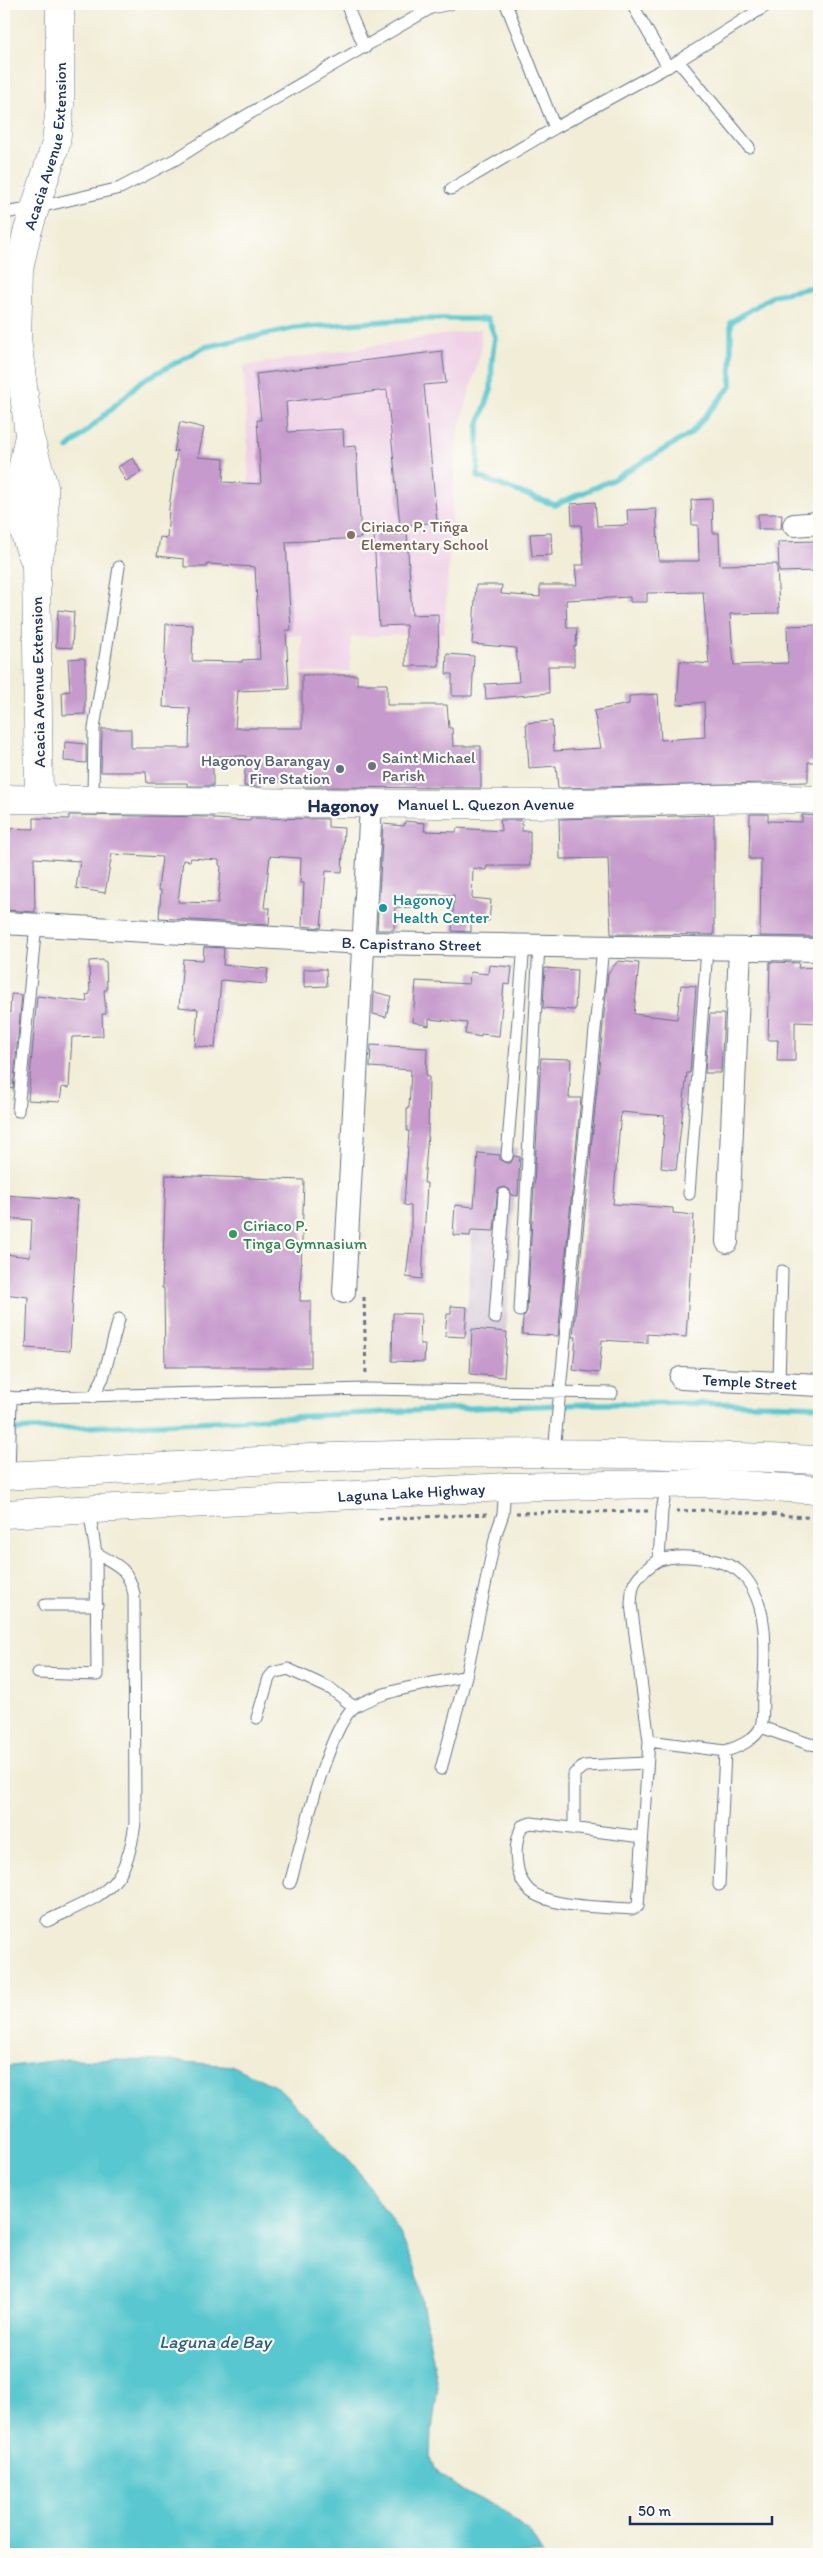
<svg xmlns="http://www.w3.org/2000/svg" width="823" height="2558" viewBox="0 0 823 2558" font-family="Itim,sans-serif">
	<rect width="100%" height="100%" fill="#fdfcf7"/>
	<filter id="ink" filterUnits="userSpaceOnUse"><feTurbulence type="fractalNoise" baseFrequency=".02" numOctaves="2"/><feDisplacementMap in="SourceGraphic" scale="10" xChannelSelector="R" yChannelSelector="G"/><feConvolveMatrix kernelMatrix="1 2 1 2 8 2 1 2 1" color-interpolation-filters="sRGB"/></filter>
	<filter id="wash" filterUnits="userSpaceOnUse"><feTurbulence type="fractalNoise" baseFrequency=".0096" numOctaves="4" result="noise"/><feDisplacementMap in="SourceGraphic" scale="20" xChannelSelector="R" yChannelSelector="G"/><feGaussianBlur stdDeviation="1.12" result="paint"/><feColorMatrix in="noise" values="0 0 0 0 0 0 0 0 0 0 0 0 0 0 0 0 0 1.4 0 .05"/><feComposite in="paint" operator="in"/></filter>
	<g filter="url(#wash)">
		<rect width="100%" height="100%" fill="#f1edd7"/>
		<path fill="#efd0e6" d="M 481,329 L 481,351 L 457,437 L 444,633 L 351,637 L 350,671 L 303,673 L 302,635 L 255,636 L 244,366 Z"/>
		<path fill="#cdbed2" d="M 477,1145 L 517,1148 L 505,1352 L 465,1349 Z"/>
		<path fill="#59c7cf" stroke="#3a7b96" d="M 67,2059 L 173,2061 L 233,2066 L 279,2088 L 353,2164 L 398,2229 L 416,2270 L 438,2386 L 432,2430 L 431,2458 L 435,2468 L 440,2474 L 461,2489 L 501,2509 L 530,2533 L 543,2554 L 4,2554 L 4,2067 Z"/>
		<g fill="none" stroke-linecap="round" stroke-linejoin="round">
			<path stroke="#59c7cf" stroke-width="5.5" d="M 68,448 L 142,381 L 205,347 L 295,328 L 414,319 L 488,319 L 495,337 L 492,358 L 491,390 L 478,426 L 478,477 L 555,505 L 612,480 L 690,434 L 731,386 L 731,322 L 774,295 L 813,287 L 819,281
				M 4,1430 C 275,1423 547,1394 819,1406"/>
		</g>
		<g id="blocks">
			<path fill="#c69acc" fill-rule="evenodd" d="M 442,351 L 446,383 L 424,385 L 437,522 L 400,526 L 387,390 L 286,402 L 288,432 L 343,429 L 344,447 L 356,446 L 361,538 L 286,542 L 291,630 L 286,630 L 289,689 L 238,691 L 235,728 L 302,728 L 302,675 L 357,675 L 357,684 L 387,684 L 387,705 L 447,705 L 449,728 L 452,728 L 453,746 L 481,746 L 481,788 L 303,787 L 303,782 L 262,782 L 261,787 L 244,786 L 246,756 L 213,756 L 213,786 L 187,786 L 187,783 L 147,783 L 146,772 L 101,772 L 102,729 L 131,729 L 131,748 L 189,748 L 190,708 L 163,707 L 166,624 L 193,625 L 192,661 L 242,662 L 242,660 L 260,659 L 255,567 L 207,564 L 207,567 L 184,567 L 184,559 L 157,556 L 160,537 L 167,538 L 169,508 L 177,450 L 174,452 L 180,422 L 204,428 L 198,457 L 224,459 L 223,482 L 261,484 L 257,420 L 261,420 L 256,374 Z
				M 133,458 L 141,472 L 126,481 L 118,467 Z
				M 712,499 L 713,533 L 719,533 L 720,565 L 777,564 L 779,613 L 730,614 L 734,665 L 788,663 L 787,626 L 819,625 L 819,762 L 808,762 L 808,782 L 558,788 L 556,766 L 529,768 L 526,723 L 552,721 L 554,751 L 601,748 L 594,711 L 629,704 L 629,696 L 658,694 L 661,740 L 705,737 L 704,702 L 677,705 L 680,661 L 709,664 L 703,592 L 647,593 L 647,602 L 630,602 L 630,597 L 566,600 L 567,628 L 577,628 L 576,646 L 574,646 L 574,666 L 548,666 L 549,693 L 486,699 L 485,684 L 519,682 L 516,648 L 472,644 L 476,585 L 502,585 L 501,594 L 540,597 L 540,585 L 577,585 L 575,565 L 584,565 L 581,525 L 572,525 L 571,504 L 595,502 L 597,526 L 628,525 L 627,510 L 656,509 L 659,561 L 699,561 L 698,525 L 692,525 L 691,500 Z
				M 758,514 L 782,514 L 781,529 L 758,529 Z
				M 551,533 L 552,555 L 532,556 L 530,534 Z
				M 407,534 L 412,615 L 438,614 L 439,666 L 406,666 L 406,625 L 379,626 L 374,536 Z
				M 816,541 L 817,571 L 779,572 L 778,542 Z
				M 58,610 L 74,612 L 72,648 L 56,647 Z
				M 447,654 L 474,656 L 472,696 L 452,696 L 452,674 L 446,674 Z
				M 82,658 L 85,659 L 85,714 L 63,715 L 62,692 L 70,691 L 68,659 Z
				M 65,742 L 86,744 L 86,763 L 64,761 Z
				M 750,814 L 768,814 L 768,821 L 802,822 L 802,815 L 819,816 L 819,937 L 760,936 L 761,859 L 749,859 Z
				M 69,815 L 214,817 L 214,819 L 250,821 L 250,818 L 328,819 L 328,827 L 344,828 L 342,872 L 326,871 L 321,928 L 302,926 L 304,883 L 300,883 L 301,858 L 270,856 L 264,908 L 270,908 L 269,925 L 159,918 L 161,890 L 158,890 L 162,857 L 112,854 L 105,893 L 76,888 L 80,861 L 34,858 L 35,912 L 4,910 L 4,828 L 34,829 L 34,818 L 69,819 ZM 191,858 L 219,860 L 219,865 L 221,866 L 218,903 L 178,902 L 183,860 L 190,861 Z
				M 714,815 L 714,935 L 611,934 L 608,858 L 560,859 L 559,819 Z
				M 500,820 L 522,820 L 522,831 L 530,831 L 530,866 L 487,866 L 486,870 L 473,868 L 472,898 L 491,900 L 489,921 L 471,919 L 471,932 L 452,931 L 454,895 L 417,895 L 416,908 L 395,907 L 394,930 L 377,930 L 383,824 L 404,826 L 405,821 L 425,823 L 424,831 L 456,832 L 457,828 L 501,831 Z
				M 204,947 L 224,948 L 223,965 L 268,969 L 266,984 L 221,980 L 215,1048 L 195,1046 L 198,1009 L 179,1007 L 183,959 L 203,960 Z
				M 102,960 L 106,962 L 107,990 L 104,990 L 106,1014 L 102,1014 L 103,1036 L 72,1037 L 69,1088 L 62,1087 L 60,1102 L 28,1100 L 37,996 L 87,1002 L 86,995 L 90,994 L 89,961 Z
				M 618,961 L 639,963 L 634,1014 L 677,1019 L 681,985 L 696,986 L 690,1073 L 687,1073 L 676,1170 L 661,1168 L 665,1116 L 621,1112 L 613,1204 L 673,1208 L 673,1213 L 694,1215 L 686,1337 L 647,1334 L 647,1343 L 602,1340 L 599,1373 L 573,1370 L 576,1337 L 573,1337 L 608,973 Z
				M 770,962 L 799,963 L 798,968 L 819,967 L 819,1023 L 795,1022 L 795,1061 L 777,1061 L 778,1040 L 768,1040 Z
				M 489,965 L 512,967 L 510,985 L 504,984 L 499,1036 L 481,1034 L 481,1037 L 465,1034 L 467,1023 L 429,1019 L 429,1026 L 413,1022 L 416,981 L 469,984 L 470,972 L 488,974 Z
				M 545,968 L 577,970 L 575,1010 L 543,1008 Z
				M 304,969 L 326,969 L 327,986 L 304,987 Z
				M 374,992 L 391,996 L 386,1017 L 373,1014 Z
				M 11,994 L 22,995 L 13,1089 L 4,1087 L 4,1039 L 6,1012 L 10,1013 Z
				M 710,1014 L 724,1014 L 721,1073 L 705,1073 Z
				M 371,1045 L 427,1048 L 426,1077 L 429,1077 L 428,1134 L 424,1183 L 427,1183 L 422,1279 L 406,1277 L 411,1235 L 411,1206 L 404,1205 L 409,1131 L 407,1131 L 407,1108 L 409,1108 L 411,1070 L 370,1067 Z
				M 541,1058 L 571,1059 L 569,1098 L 581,1098 L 558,1336 L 522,1334 L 523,1318 L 527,1311 Z
				M 478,1153 L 500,1155 L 500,1160 L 506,1163 L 511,1163 L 514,1156 L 520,1157 L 518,1196 L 511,1195 L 510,1190 L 505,1187 L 498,1189 L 494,1231 L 471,1230 L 470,1236 L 453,1235 L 455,1205 L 474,1207 Z
				M 166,1175 L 304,1180 L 300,1301 L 311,1301 L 311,1367 L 165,1367 L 164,1288 L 162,1288 Z
				M 4,1195 L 78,1200 L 70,1351 L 26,1348 L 28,1297 L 4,1294 L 4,1254 L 30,1257 L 32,1220 L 4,1218 Z
				M 451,1306 L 467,1307 L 465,1337 L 445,1336 L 447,1314 L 451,1314 Z
				M 393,1313 L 421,1314 L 420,1344 L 425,1344 L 424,1362 L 392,1361 Z
				M 472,1329 L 507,1332 L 504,1377 L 470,1374 Z"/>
		</g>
	</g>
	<g filter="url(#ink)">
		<use href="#blocks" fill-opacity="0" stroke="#667288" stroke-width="1"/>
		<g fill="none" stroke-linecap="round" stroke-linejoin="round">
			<defs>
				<path id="lane" d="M 346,4 L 365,48
					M 506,4 L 555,128
					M 632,4 L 668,67
					M 678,61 L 749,147
					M 451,189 L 555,128 L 678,61 L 769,4
					M 4,213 L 35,208 L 120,188 L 176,159 L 230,125 L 431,8 L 450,4
					M 93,799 L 94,729 L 119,567
					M 18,1111 L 36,924
					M 507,1156 L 524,944
					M 689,1194 L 707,949
					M 520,1311 L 539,944
					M 495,1318 L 504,1194
					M 779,1383 L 782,1271
					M 93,1397 L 103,1378 L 119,1319
					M 4,1398 L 366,1389 L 612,1393
					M 554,1452 L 603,947
					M 9,1476 L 11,1397
					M 659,1560 L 662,1511 L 667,1483
					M 45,1605 L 97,1605
					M 38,1673 L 97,1675 L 96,1553
					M 257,1718 L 269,1678 L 273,1673 L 288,1669 L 331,1689 L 354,1707
					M 761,1727 L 809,1744 L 819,1745
					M 441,1769 L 466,1676 L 496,1534 L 503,1514 L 505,1487
					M 574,1829 L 574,1774 L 584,1766 L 646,1763
					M 642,1837 L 531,1823 L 522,1826 C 517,1837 515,1851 517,1864 C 518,1873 521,1881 527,1888 C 544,1908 606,1907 632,1909 L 638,1906 L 649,1741 L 631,1604 C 632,1595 631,1586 637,1579 C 641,1573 654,1562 660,1560 C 681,1553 728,1558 743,1575 C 771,1606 765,1657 763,1696 C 762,1705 764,1717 761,1726 C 757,1739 737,1748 725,1751 L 649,1741
					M 290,1883 C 300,1850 329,1721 356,1706 C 385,1689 432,1684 466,1676
					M 719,1885 L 725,1751
					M 47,1921 C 103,1894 126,1891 135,1823 L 134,1594 C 128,1568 118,1565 96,1553 L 89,1510"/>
				<g id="street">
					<path d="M 794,525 L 819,523"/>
					<path id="s1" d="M 4,923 L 363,943 L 819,950"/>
					<path d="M 727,1242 L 740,949"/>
					<path d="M 344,1292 L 371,805"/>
					<path id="s2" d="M 681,1378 L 819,1385"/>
				</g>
				<g id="secondary">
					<path d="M 29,436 C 17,491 13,511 36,564"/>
					<path id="s3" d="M 4,799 C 176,800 348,805 520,804 C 620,804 719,795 819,800"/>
					<path id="s4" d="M 39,799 L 36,564 L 45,536 L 44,487 L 29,435 L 17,338 L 19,269 L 27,233 L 56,143 L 60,105 L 60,4"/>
				</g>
				<g id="primary">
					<path d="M 4,1476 C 123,1471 241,1460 360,1456 C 513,1451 666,1453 819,1460"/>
					<path id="s5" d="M 4,1514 L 505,1487 L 710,1483 L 819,1490"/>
				</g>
			</defs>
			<use href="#lane" stroke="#667288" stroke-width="13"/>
			<use href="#street" stroke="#667288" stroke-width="24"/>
			<use href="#secondary" stroke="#667288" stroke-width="29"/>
			<use href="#primary" stroke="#667288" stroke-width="29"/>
			<path stroke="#667288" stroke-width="3" stroke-dasharray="4 4" stroke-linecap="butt" d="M 364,1297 L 366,1375
				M 676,1511 L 710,1510 L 819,1518
				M 516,1513 L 648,1511
				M 379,1519 L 488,1514"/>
			<use href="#lane" stroke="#fff" stroke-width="11"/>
			<use href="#street" stroke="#fff" stroke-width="22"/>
			<use href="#secondary" stroke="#fff" stroke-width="28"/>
			<use href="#primary" stroke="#fff" stroke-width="28"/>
		</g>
	</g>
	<circle fill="#8d6e63" stroke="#fdfcf7" stroke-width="2" cx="351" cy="535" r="5"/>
	<circle fill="#6b7280" stroke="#fdfcf7" stroke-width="2" cx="372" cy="766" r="5"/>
	<circle fill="#5c6f8a" stroke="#fdfcf7" stroke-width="2" cx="340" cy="769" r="5"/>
	<circle fill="#0f9aa8" stroke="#fdfcf7" stroke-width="2" cx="383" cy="908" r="5"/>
	<circle fill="#2e9e5b" stroke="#fdfcf7" stroke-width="2" cx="233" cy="1234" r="5"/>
	<g text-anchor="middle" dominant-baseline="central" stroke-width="4.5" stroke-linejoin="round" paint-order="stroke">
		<g font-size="16" fill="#1b2f5e" stroke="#fdfcf7">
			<text stroke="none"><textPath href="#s4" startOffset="661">Acacia Avenue Extension</textPath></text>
			<text transform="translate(38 682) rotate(-91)">Acacia Avenue Extension</text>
			<text stroke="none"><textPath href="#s3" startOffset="482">Manuel L. Quezon Avenue</textPath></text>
			<text stroke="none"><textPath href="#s1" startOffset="408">B. Capistrano Street</textPath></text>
			<text stroke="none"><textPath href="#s2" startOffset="69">Temple Street</textPath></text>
			<text stroke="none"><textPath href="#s5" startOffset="408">Laguna Lake Highway</textPath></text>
		</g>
		<g font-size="16" fill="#785e54" stroke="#fdfcf7" text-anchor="start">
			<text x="361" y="526">Ciriaco P. Tiñga<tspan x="361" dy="18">Elementary School</tspan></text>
		</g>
		<g font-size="16" fill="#5b616d" stroke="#fdfcf7" text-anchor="start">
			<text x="382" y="757">Saint Michael<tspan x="382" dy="18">Parish</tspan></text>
		</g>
		<g font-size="16" fill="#4e5e75" stroke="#fdfcf7" text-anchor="end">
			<text x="330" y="760">Hagonoy Barangay<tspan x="330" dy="18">Fire Station</tspan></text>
		</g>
		<g font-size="16" fill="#0d838f" stroke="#fdfcf7" text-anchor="start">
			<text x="393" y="899">Hagonoy<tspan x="393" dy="18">Health Center</tspan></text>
		</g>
		<g font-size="16" fill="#27864d" stroke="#fdfcf7" text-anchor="start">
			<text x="243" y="1225">Ciriaco P.<tspan x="243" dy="18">Tinga Gymnasium</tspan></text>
		</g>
		<g font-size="18" font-style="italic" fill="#2e5d80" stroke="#fdfcf7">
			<text x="215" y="2342">Laguna de Bay</text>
		</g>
		<g font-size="19" font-weight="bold" fill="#1b2f5e" stroke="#fdfcf7">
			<text x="343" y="805">Hagonoy</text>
		</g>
	</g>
	<rect width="823" height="2558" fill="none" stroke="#fdfcf7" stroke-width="20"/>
	<path d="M630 2516v8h142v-8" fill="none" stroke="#1b2f5e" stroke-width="2.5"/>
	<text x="638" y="2516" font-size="15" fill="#1b2f5e" stroke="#fdfcf7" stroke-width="4" paint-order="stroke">50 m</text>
</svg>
